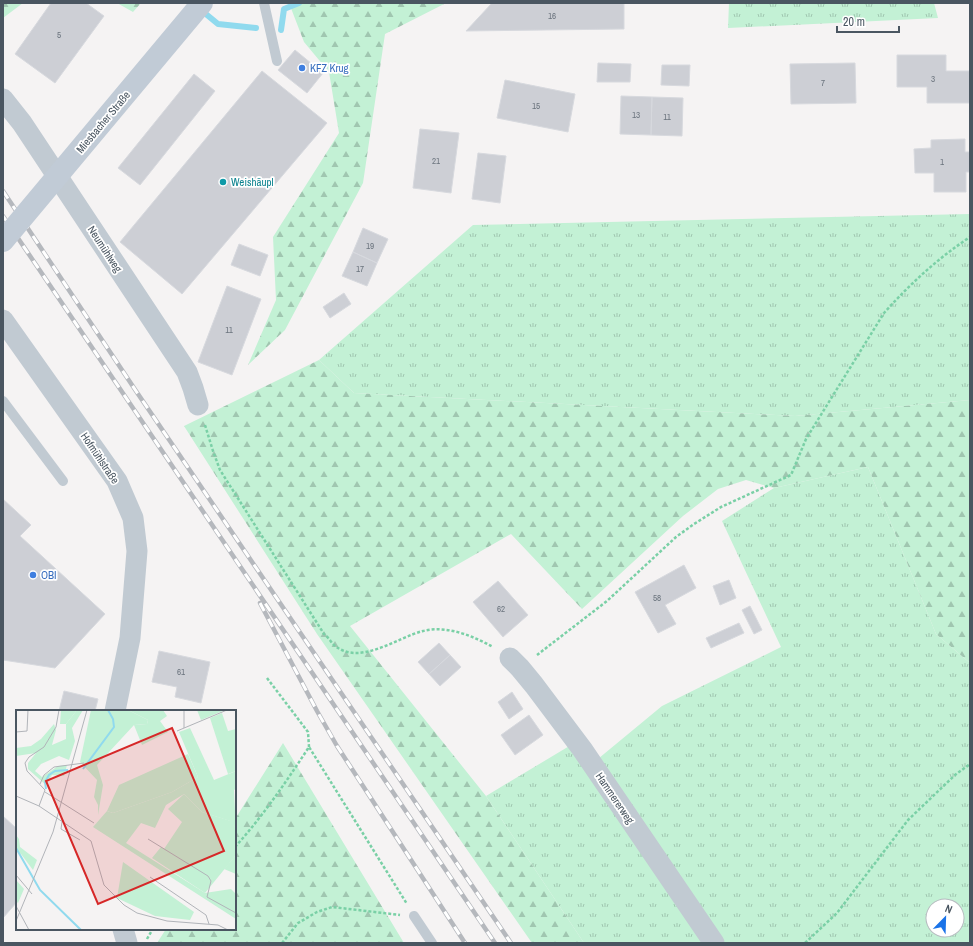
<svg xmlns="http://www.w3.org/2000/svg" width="973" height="946" viewBox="0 0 973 946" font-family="'Archivo Narrow',sans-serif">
	<defs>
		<pattern id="grass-tufts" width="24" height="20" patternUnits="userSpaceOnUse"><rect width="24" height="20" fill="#c3f1d5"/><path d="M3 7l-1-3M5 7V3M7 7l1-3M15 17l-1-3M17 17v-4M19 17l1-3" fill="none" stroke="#a0c6b0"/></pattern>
		<pattern id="forest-firs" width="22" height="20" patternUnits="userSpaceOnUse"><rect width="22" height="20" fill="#c3f1d5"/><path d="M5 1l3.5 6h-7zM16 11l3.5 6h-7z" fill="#a0c6b0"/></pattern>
	</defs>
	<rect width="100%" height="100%" fill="#f5f3f3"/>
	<path fill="url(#grass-tufts)" fill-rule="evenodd" d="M 729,3 L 934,3 L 938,18 L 728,28 Z
		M 970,214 L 970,400 L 795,416 L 354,393 L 319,360 L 473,225 Z
		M 868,467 L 936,634 L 970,663 L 970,943 L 584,943 L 486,796 L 571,745 L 587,768 L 662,706 L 781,647 L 722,521 L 774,488 ZM 933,906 L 957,906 L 957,930 L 933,930 Z"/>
	<path fill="url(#forest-firs)" d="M 3,3 L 23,3 L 3,18 Z
		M 117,3 L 141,3 L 133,12 Z
		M 289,3 L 446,3 L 385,34 L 363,183 L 285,330 L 248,365 L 276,300 L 273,237 L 339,133 L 329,72 L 304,42 Z
		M 319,360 L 354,393 L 795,416 L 970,400 L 970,663 L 936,634 L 868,467 L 774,488 L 746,480 L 718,489 L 683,516 L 582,609 L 511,534 L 350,626 L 486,796 L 584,943 L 532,943 L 317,634 L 184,426 Z
		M 283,743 L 404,943 L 157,943 L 166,929 L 235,929 L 235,819 Z"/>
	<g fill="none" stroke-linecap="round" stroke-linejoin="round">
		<path stroke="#90daee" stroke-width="6" d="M 201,10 L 218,24 L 256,28
			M 281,30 L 284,9 L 299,3"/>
	</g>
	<path fill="#cdcfd5" stroke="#d7d9de" d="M 51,3 L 86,3 L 104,16 L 55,83 L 15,54 Z
		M 492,3 L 624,3 L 624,29 L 466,31 Z
		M 295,50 L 323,73 L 307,93 L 278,70 Z
		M 897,55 L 946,55 L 946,71 L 970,71 L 970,103 L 927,103 L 927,87 L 897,87 Z
		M 598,63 L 631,64 L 630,82 L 597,82 Z
		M 855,63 L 856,103 L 791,104 L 790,64 Z
		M 662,65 L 690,65 L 689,86 L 661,85 Z
		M 262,71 L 327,123 L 182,294 L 120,242 Z
		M 194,74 L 215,91 L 140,185 L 118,168 Z
		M 505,80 L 575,94 L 568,132 L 497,118 Z
		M 621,96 L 652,97 L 651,135 L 620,134 Z
		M 652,97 L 683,98 L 682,136 L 651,135 Z
		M 420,129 L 459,133 L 451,193 L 413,188 Z
		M 965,139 L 965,152 L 970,152 L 970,172 L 966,172 L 966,192 L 934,192 L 934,173 L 915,173 L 914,149 L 931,148 L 931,140 Z
		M 478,153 L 506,156 L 500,203 L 472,199 Z
		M 363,228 L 388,239 L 377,263 L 353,252 Z
		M 239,244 L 268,255 L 260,276 L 231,265 Z
		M 353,252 L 377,263 L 367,286 L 342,276 Z
		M 227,286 L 261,299 L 232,375 L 198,362 Z
		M 344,293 L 351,304 L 330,318 L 323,307 Z
		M 3,499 L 31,525 L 20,536 L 105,614 L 55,668 L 3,660 Z
		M 684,565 L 696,588 L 665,605 L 676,624 L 658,633 L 635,592 Z
		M 729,580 L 736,598 L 720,605 L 713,586 Z
		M 498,581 L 528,615 L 503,637 L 473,602 Z
		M 750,606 L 762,630 L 754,634 L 742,610 Z
		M 739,623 L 744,633 L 711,648 L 706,638 Z
		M 439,643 L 450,655 L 429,674 L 418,662 Z
		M 159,651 L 210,662 L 201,703 L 175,697 L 177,687 L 152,682 Z
		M 450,655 L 461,667 L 440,686 L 429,674 Z
		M 64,691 L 98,699 L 95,711 L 59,711 Z
		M 512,692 L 523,709 L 509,719 L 498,702 Z
		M 529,715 L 543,735 L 515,755 L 501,735 Z
		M 3,816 L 17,829 L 17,902 L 3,918 Z"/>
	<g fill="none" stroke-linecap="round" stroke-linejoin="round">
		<path stroke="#7ad0a6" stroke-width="2.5" stroke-dasharray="3 2" stroke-linecap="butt" d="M 205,425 L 213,451 L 220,470 L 324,634 C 328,637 331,642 334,645 C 359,667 398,637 423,631 C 447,625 473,636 493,647
			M 537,655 L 607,601 L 676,537 L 694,524 L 721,507 L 791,475 L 806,439 L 884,313 C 910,284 937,259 970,237
			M 267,678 L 308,732 L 309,747
			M 235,847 C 263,816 286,782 309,747 L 407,904
			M 147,939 L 151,932
			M 282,943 L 298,923 L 317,912 L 332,907 L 400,915
			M 805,943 L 837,913 L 908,820 L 955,775 L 970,764"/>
		<path stroke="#c1cad2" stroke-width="10" d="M 264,3 L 277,61
			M 3,401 L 63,481
			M 414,916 L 432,943"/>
		<path stroke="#c1cad2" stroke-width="21" d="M 3,99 L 22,123 L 187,372 L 193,388 L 198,405
			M 3,320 L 117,481 L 133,518 L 137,551 L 130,638 L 115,711
			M 510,658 L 520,668 L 534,685 L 582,749 L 714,943
			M 123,929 L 127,943"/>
		<defs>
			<path id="rail" d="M 3,191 L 136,391 L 511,943
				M 3,216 L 495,943
				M 260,603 L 317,711 L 337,746 L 465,943"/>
		</defs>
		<use href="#rail" stroke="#b5b8bd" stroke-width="4.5"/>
		<use href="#rail" stroke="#fff" stroke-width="3" stroke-dasharray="9" stroke-linecap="butt"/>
		<path stroke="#c1cbd6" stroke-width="22" d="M 3,241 L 202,3"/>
	</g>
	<g fill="#3f7fe0" stroke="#fff" stroke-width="1.5">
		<circle cx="302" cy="68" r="4"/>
		<circle cx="33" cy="575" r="4"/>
	</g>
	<circle fill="#0f9aa8" stroke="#fff" stroke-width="1.5" cx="223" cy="182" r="4"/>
	<g text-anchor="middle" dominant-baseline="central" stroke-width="3.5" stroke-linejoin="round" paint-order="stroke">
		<g font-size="9" fill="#6b747e">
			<text x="552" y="16">16</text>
			<text x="59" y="35">5</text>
			<text x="933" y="79">3</text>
			<text x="823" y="83">7</text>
			<text x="536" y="106">15</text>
			<text x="636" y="115">13</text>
			<text x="667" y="117">11</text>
			<text x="436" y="161">21</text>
			<text x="942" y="162">1</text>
			<text x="370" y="246">19</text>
			<text x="360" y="269">17</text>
			<text x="229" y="330">11</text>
			<text x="657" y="598">58</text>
			<text x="501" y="609">62</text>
			<text x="181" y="672">61</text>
		</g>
		<g font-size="11" fill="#366cbe" stroke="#fff" text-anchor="start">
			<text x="310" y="68">KFZ Krug</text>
			<text x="41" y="575">OBI</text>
		</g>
		<g font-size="11" fill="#4a5661" stroke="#fff">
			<text transform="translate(103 122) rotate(-50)">Miesbacher Straße</text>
			<text transform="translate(105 249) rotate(57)">Neumühlweg</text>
			<text transform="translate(100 458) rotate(56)">Hofmühlstraße</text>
			<text transform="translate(615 798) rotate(56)">Hammererweg</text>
		</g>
		<g font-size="11" fill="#0d838f" stroke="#fff" text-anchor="start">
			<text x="231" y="182">Weishäupl</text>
		</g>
	</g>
	<g transform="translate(16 710)">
		<rect width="220" height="220" fill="#f5f3f3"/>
		<path d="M 45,0 L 61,0 L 50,14 L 44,14 ZM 112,0 L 147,0 L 151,6 L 144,11 L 152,22 L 126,35 L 118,15 L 131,14 L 132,10 ZM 181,0 L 209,0 L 185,10 ZM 206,3 L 212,21 L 220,19 L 220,61 L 212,64 L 194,8 ZM 172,44 L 182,67 L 156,82 L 97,103 L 91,101 L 103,75 ZM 168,84 L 186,102 L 215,111 L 220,119 L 220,145 L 189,183 L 136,148 L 145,137 L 148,139 L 166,112 L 152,99 Z" fill="#c3f1d5"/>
		<path d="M 61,0 L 67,0 L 56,18 L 59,31 L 53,50 L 43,46 L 25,54 L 19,61 L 26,67 L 42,56 L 51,55 L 48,66 L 36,65 L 30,75 L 12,59 L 12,53 L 20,43 L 0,46 L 0,38 L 15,36 L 25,29 L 38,14 L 40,20 L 36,35 L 50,29 L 50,14 ZM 75,0 L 112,0 L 132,10 L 131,14 L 118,15 L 81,55 L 87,75 L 82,105 L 82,95 L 78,87 L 81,70 L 64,52 ZM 174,18 L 198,70 L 220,61 L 220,79 L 218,80 L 220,119 L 214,111 L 186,102 L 168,84 L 150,95 L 139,118 L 125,113 L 110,133 L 189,183 L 215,179 L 220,184 L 220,209 L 77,117 L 91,101 L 97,103 L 156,82 L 182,67 L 163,22 ZM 0,125 L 3,129 L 4,137 L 21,150 L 17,160 L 5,144 L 0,141 ZM 220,145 L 220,164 L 208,159 ZM 107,152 L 178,202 L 174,210 L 139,206 L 101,188 ZM 0,170 L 8,179 L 2,193 L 0,191 Z" fill="#c3f1d5"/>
		<path fill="none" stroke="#90daee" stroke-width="2" d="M 67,59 L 98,17 L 97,9 L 92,0M 30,79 L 29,72 L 33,65 L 39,61 L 52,60M 0,138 L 24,180 L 65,220"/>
		<path fill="none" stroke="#b1b4b9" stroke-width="1" d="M 168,18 L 168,0M 161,21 L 211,0M 0,22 L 11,21 L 12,0M 24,74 L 28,65 L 38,57 L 68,53M 29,82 L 78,113M 0,86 L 23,96 L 75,131 L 88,175 L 108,195 L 121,203 L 151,211 L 202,215 L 212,220M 23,96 L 29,80 L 11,61 L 9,53 L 13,47 L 28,37 L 40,17 L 43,0M 46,112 L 45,119 L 64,130M 132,129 L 192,166 L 195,171 L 191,187 L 220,203M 0,165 L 16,184M 134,167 L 190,205 L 193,214M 0,196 L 13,220M 0,211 L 37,122 L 71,0"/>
		<path fill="#d62828" fill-opacity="0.15" stroke="#d62828" stroke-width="2" d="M 156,18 L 208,141 L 82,194 L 30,71 Z"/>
		<rect width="220" height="220" fill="none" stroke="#4a5661" stroke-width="2"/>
	</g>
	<rect width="973" height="946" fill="none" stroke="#4a5661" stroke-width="8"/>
	<g transform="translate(945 918) rotate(23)"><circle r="19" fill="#ffffff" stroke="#b7bbc0"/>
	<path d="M0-3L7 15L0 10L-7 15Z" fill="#1a73e8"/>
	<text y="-6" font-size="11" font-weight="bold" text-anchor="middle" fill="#4a5661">N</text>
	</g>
	<path d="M837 26v6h62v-6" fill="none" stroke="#4a5661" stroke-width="2"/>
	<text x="843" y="26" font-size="12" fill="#4a5661" stroke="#ffffff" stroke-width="3" paint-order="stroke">20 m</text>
</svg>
